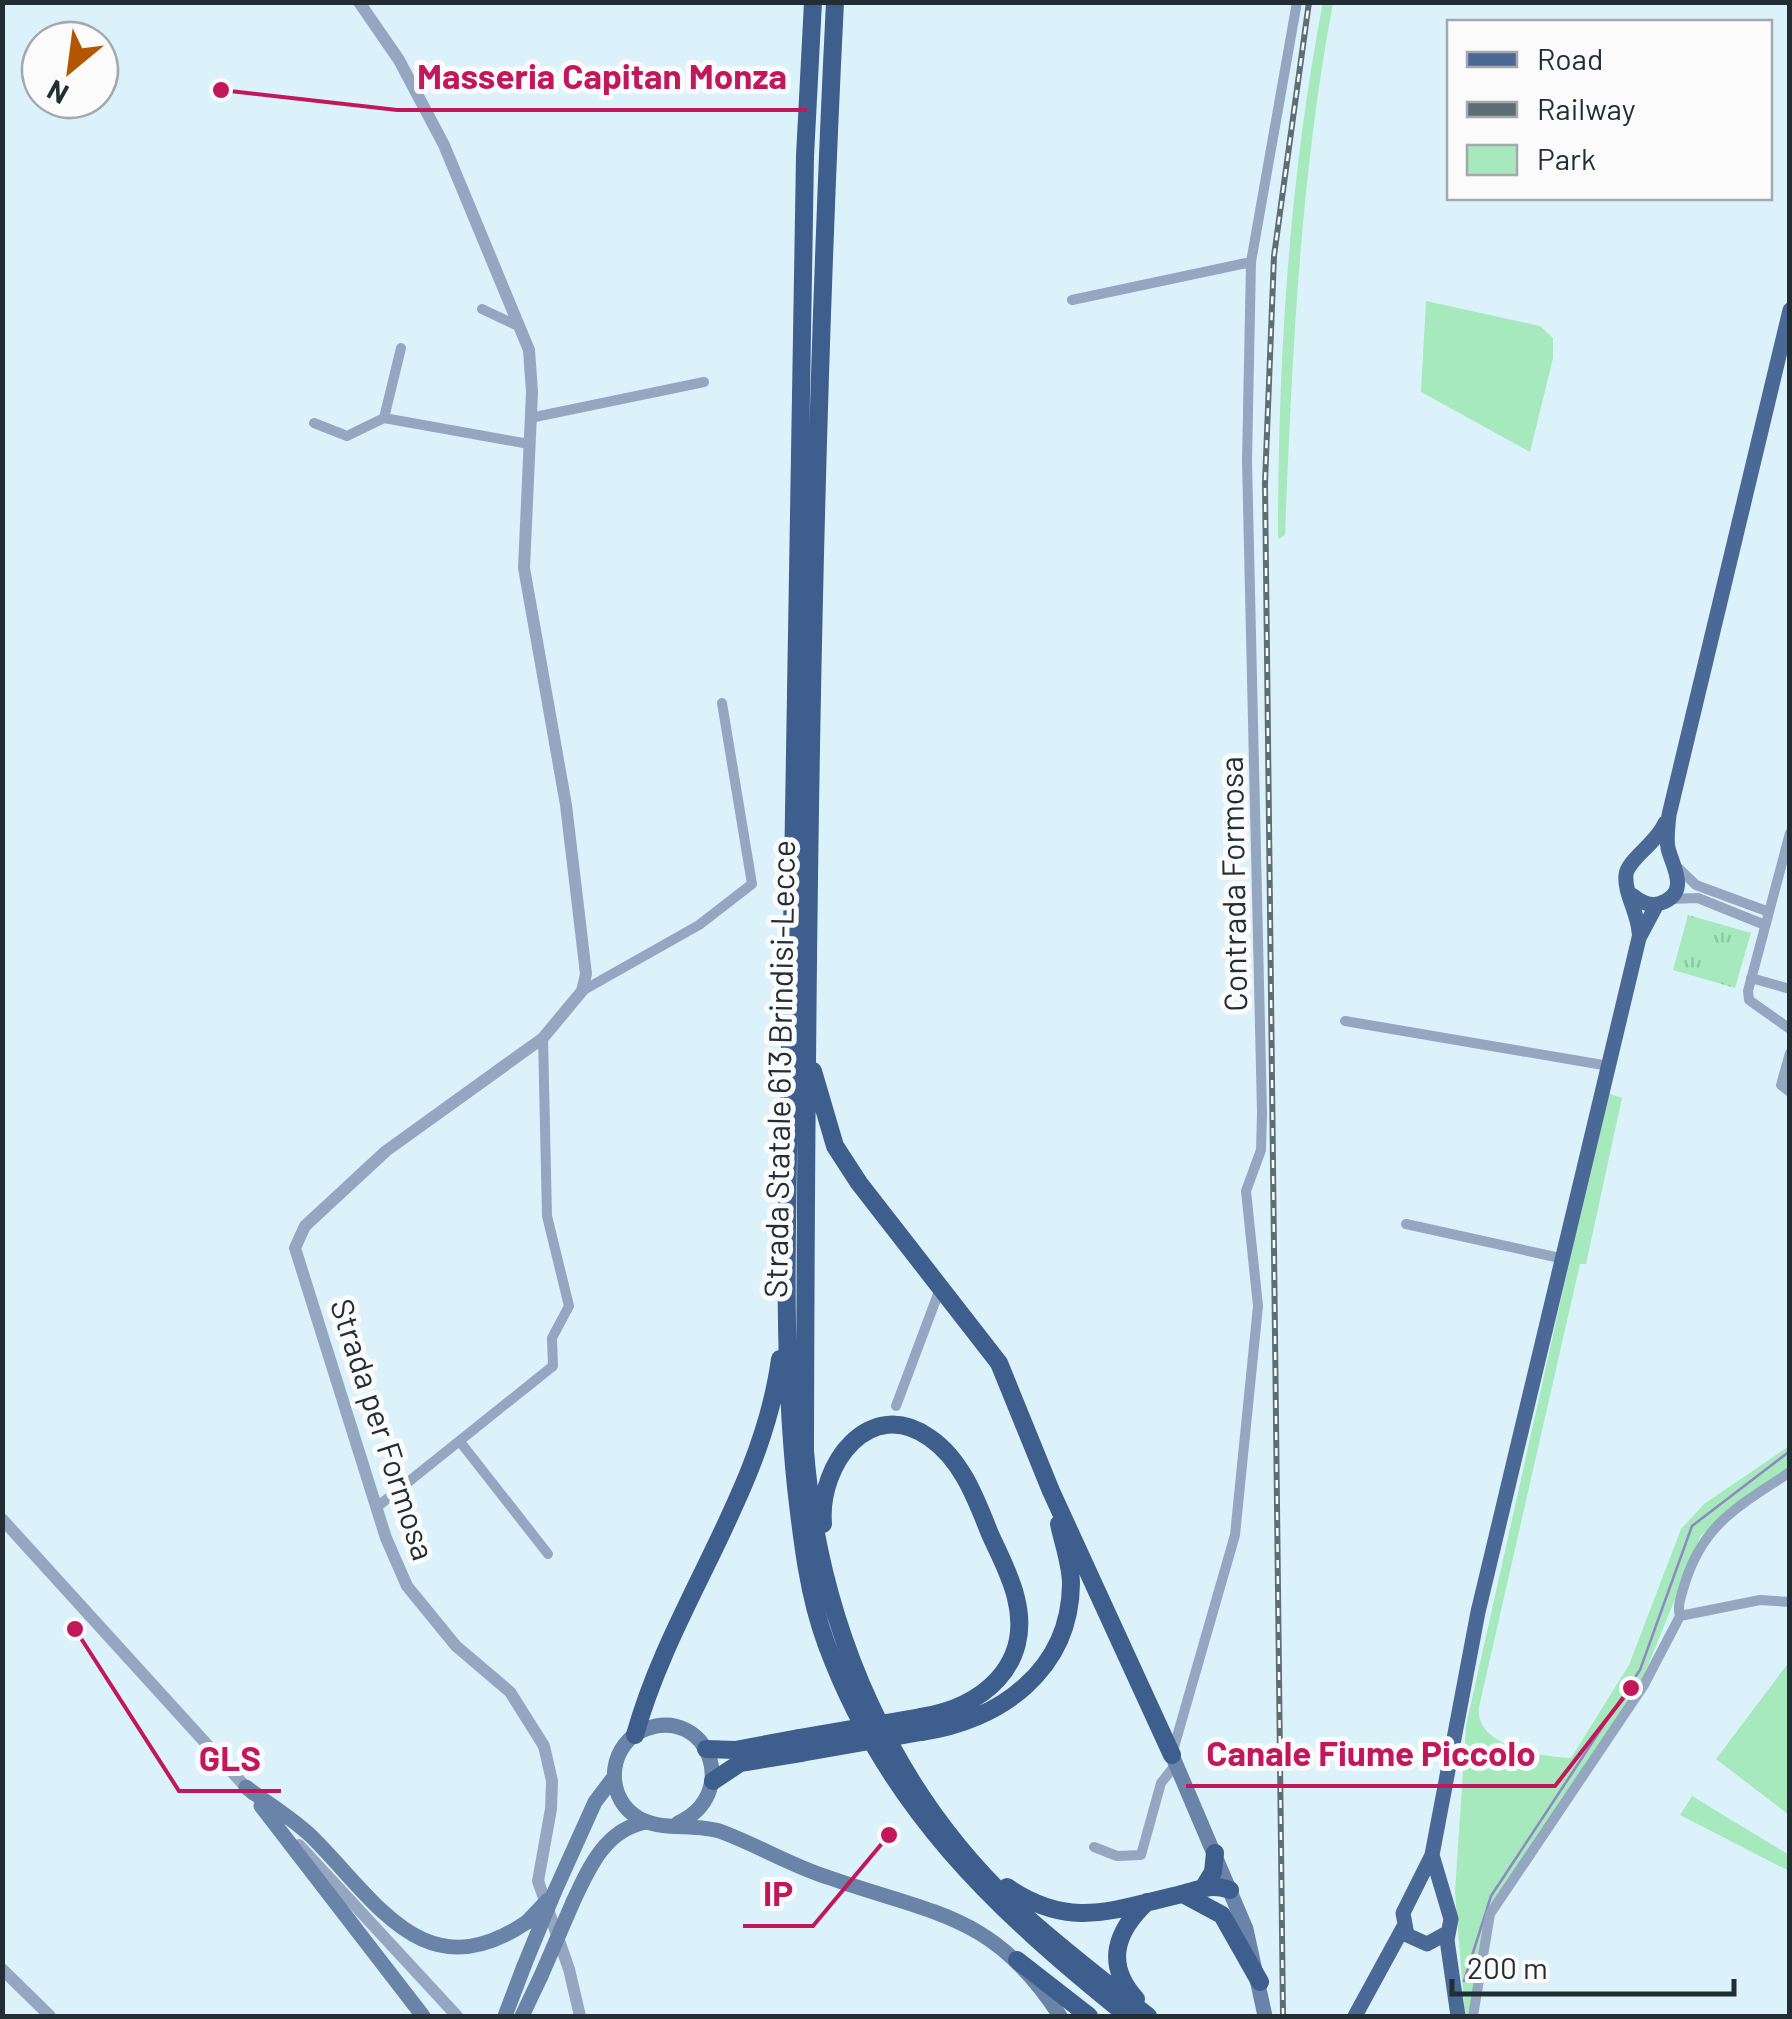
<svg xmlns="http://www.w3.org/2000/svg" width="1792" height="2019" viewBox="0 0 1792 2019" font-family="Barlow,sans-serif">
	<defs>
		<pattern id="park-tufts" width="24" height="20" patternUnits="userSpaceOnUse" patternTransform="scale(2.5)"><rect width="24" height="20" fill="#a5e9bc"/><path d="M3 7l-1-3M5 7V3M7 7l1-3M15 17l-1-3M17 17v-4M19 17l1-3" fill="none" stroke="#8ec8a2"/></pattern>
	</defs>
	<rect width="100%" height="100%" fill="#dcf2fb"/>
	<path fill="#a5e9bc" d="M 1323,2 L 1333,3 C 1300,178 1292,358 1285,535 L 1278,539 C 1278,359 1289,179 1323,2 Z
		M 1426,301 L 1540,326 L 1553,338 L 1553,358 L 1530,452 L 1421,392 Z
		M 1607,1093 L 1622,1098 L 1586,1264 L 1580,1264 L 1479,1707 C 1474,1746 1541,1757 1571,1758 L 1629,1665 L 1681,1529 L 1704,1504 L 1789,1446 L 1789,1467 L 1725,1512 L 1700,1537 L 1641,1683 L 1498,1895 L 1471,2016 L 1465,2016 L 1455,1892 L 1466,1726 Z
		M 1789,1662 L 1789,1815 L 1716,1759 Z
		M 1692,1796 L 1789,1855 L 1789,1871 L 1680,1815 Z"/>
	<path fill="url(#park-tufts)" d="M 1688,915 L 1751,933 L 1735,988 L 1673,970 Z"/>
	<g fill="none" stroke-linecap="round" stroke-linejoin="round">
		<path stroke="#9286c5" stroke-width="2.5" d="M 1464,1981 L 1491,1896 L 1640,1670 L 1692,1526 L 1790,1451"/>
		<path stroke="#95a6c0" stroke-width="10" d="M 1072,300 L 1251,262
			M 482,309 L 520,327
			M 384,418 L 401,348
			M 530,418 L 704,382
			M 314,423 L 347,436 L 384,418 L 529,444
			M 1790,833 L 1748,991 L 1749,1000 L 1790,1029
			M 1677,867 L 1696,885 L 1769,912
			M 1670,899 L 1698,898 L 1765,925
			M 1751,978 L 1790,989
			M 582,991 L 699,925 L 752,884 L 722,703
			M 1345,1021 L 1609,1066
			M 1790,1053 L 1781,1085 L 1790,1092
			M 1406,1224 L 1560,1258
			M 896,1406 L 941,1286
			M 461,1443 L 548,1554
			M 377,1507 L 553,1366 L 552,1338 L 569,1306 L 547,1216 L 543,1038
			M 1680,1616 L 1760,1600 L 1790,1602
			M 1172,1754 L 1235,1535 L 1258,1306 L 1246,1191 L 1261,1150 L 1262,1113 L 1247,461 L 1251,262 L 1297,2
			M 1094,1847 L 1117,1856 L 1141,1855 L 1161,1783 L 1176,1764
			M 1473,2016 L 1490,1914 L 1644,1685 L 1680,1616 C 1677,1606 1681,1597 1684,1586 C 1703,1523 1738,1507 1790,1472"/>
		<path stroke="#95a6c0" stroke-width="12" d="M 359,2 L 399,60 L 444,145 L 529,350 L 532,392 L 524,568 L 566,805 L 586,974 L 582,991 L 543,1038 L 386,1151 L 305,1226 L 295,1248 L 386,1538 L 407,1586 L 456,1646 L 510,1692 L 544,1746 L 552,1781 L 551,1809 L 538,1881 L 569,1969 L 580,2016
			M 2,1519 L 252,1794
			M 299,1845 L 457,2016
			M 2,1969 L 50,2016"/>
		<path stroke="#6a83a8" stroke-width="15" d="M 1172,1755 L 1246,1929 L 1265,2016
			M 246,1787 C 268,1804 294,1819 313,1838 C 378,1903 425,1991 527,1922
			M 261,1806 L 423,2016
			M 678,1823 C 742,1794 707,1706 646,1729 C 610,1742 603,1792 634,1815 C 657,1833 694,1822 722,1832 C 757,1845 790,1865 827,1877 C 932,1914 994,1913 1060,2016
			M 554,1893 L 595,1802 L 614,1777
			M 573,1902 C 589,1867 606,1829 646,1822
			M 505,2016 L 524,1966
			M 522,2016 L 541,1976"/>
		<path stroke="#4b6996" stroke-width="15" d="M 1632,895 C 1641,902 1650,907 1661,903 C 1691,892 1672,866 1668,848 C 1666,837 1668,826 1669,815 L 1790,310
			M 1639,932 C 1638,913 1624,893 1626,875 C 1627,860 1656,844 1665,823
			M 1432,1855 L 1451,1919 L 1447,1940 L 1458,2016
			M 1447,1933 L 1427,1944 L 1407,1935 L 1403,1913 L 1432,1855 L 1478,1612 L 1639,938 L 1657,904
			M 1355,2016 L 1403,1928"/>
		<path stroke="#3e5e8e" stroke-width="18" d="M 813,2 L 805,156 C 800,454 795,752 790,1051 C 788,1196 781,1342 796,1487 C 802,1539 808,1594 826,1643 C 886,1807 996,1910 1128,2016
			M 835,2 C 811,485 806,968 805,1451 C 819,1626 891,1795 1024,1915 C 1064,1951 1106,1983 1148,2016
			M 813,1071 L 835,1146 L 859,1183 L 999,1363 L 1051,1491 L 1172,1755
			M 823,1524 C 818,1464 870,1395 930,1438 C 962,1460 976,1499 990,1534 C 999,1554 1011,1576 1016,1598 C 1033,1666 982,1707 921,1717
			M 921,1732 C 999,1721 1070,1671 1071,1584 C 1071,1565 1063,1543 1059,1524
			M 635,1735 C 671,1605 762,1494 780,1359
			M 706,1749 L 735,1750 L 799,1738
			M 713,1781 L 740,1763 L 801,1753
			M 1205,1885 L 1213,1872 L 1215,1853
			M 1007,1887 C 1068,1929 1110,1911 1178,1895 C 1199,1890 1209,1883 1230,1890
			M 1183,1894 L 1222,1915 L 1260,1982
			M 1017,1960 L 1089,2016
			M 1136,1999 C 1104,1964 1116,1931 1147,1902"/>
		<defs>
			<path id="rail" d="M 1283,2016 L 1265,483 L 1274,256 L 1309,2"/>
		</defs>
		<use href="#rail" stroke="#5d6e75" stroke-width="6"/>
		<use href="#rail" stroke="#fbfbfb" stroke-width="2.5" stroke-dasharray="8" stroke-linecap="butt"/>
		<path stroke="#6a83a8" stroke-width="15" d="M 527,1922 L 548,1900
			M 524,1966 L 554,1893
			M 541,1976 L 573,1902"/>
		<path stroke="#3e5e8e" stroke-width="18" d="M 799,1738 L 921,1717
			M 801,1753 L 921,1732"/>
	</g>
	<g text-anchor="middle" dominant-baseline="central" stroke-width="10" stroke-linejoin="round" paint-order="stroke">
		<g font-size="32" fill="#212f35" stroke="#fbfbfb">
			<text transform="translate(1232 884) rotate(-91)">Contrada Formosa</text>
			<text transform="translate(778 1069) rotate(-89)">Strada Statale 613 Brindisi-Lecce</text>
			<text transform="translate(384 1429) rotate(72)">Strada per Formosa</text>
		</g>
	</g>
	<path fill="none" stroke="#c2185b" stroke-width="4" d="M221 90L397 110H807M1631 1688L1555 1786H1186M75 1629L179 1791H281M889 1835L813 1926H743"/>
	<g fill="#c2185b" stroke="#fbfbfb" stroke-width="4">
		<circle cx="221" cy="90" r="10"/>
		<circle cx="1631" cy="1688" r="10"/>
		<circle cx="75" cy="1629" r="10"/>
		<circle cx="889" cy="1835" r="10"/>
	</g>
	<g font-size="35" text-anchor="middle" font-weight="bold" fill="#c2185b" stroke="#fbfbfb" stroke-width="10" stroke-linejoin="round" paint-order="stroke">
		<text x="602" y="89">Masseria Capitan Monza</text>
		<text x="1371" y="1766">Canale Fiume Piccolo</text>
		<text x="230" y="1771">GLS</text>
		<text x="778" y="1906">IP</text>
	</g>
	<rect width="1792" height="2019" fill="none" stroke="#212f35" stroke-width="10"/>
	<rect x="1447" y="20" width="325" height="180" fill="#fbfbfb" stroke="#a4a9ac" stroke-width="2.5"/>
	<rect x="1467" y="52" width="50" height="15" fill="#4b6996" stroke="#a4a9ac" stroke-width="2.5"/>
	<text x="1537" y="70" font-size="30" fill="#212f35">Road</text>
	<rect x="1467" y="102" width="50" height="15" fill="#5d6e75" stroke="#a4a9ac" stroke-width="2.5"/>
	<text x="1537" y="120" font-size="30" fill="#212f35">Railway</text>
	<rect x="1467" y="145" width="50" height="30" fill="#a5e9bc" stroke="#a4a9ac" stroke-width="2.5"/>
	<text x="1537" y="170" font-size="30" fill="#212f35">Park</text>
	<g transform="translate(70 70) rotate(209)"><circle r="48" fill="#fbfbfb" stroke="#a4a9ac" stroke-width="2.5"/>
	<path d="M0-8L18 38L0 25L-18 38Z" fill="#b35600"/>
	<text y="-15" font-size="28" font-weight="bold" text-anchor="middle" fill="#212f35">N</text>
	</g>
	<path d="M1452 1979v15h282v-15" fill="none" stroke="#212f35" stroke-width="5"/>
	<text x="1467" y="1979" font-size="30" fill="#212f35" stroke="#fbfbfb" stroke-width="8" paint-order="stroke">200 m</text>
</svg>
